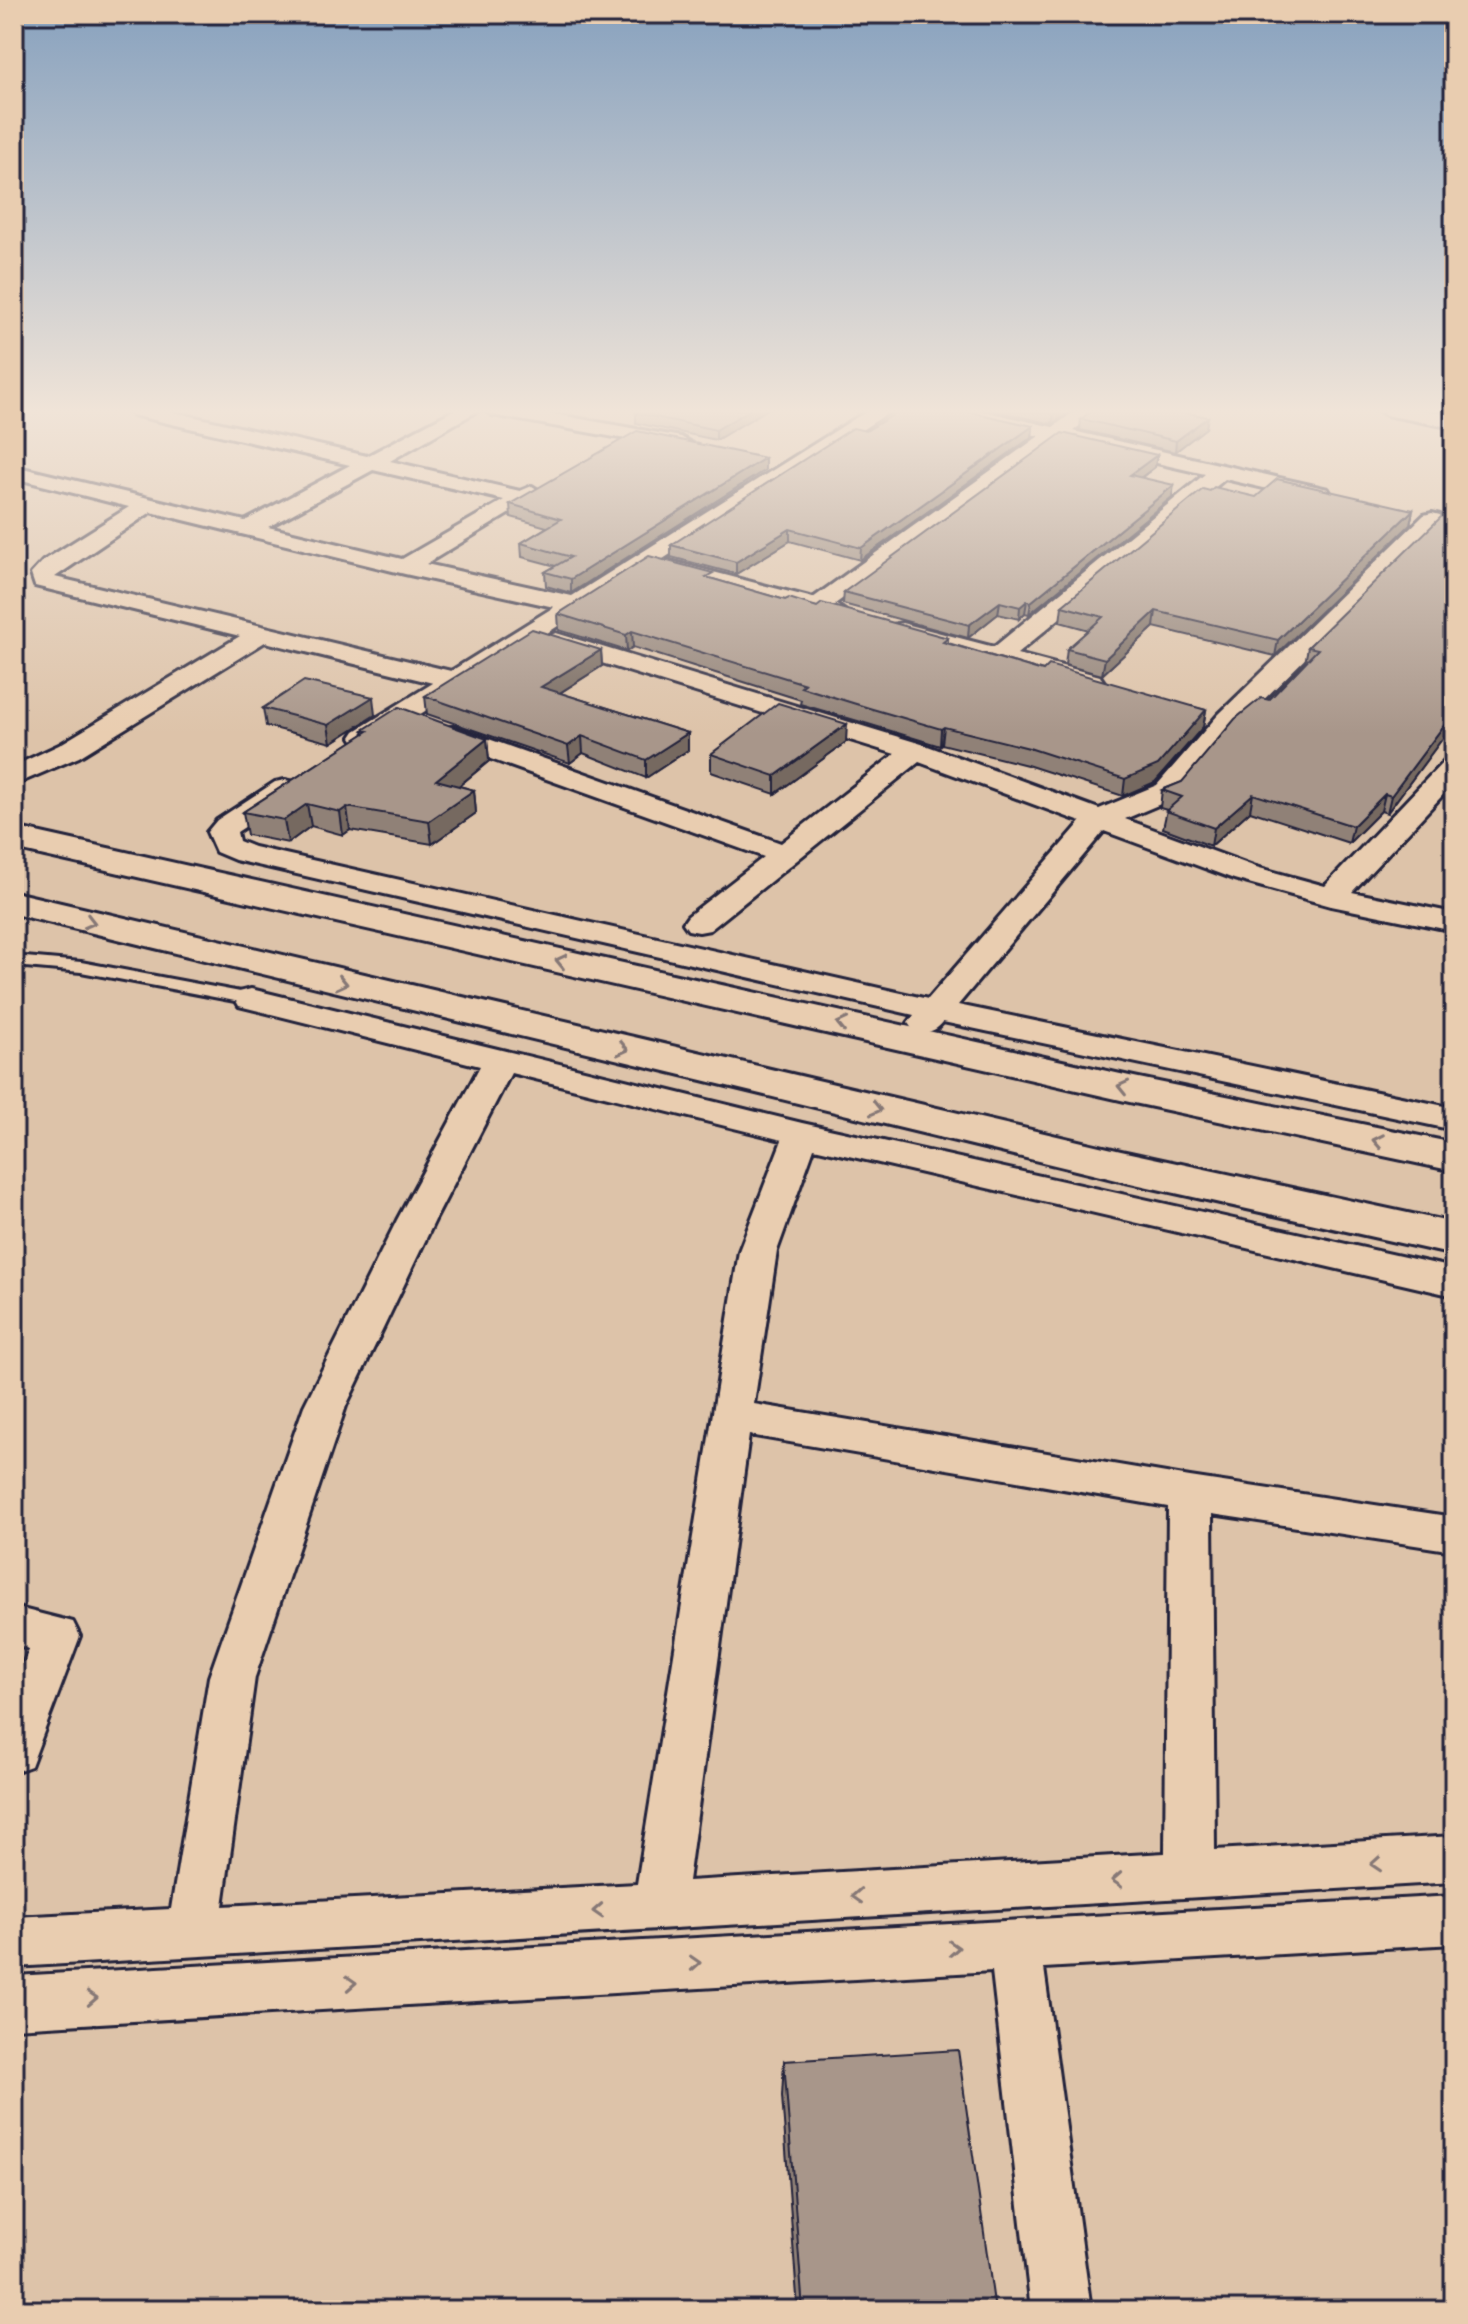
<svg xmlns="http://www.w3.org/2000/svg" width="1468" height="2324" viewBox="0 0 1468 2324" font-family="Pangolin,sans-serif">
	<rect width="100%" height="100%" fill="#ddc3a9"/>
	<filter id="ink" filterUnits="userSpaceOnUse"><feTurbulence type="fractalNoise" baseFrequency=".0125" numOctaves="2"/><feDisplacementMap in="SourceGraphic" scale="16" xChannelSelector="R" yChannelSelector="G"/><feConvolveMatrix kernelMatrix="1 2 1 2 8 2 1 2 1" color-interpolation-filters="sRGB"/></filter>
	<g filter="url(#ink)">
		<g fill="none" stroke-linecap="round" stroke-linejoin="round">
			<defs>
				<path id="lane" d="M 14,956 L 81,962 L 251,994 L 259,999 L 251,1004 L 81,972 L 14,966 Z"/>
				<path id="street" d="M 123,409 L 160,409 L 367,456 L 456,409 L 481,409 L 390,461 L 520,491 L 532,486 L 543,493 L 426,564 L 572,596 L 870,409 L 894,409 L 663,559 L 813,598 L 1039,436 L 940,413 L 937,409 L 974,409 L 1053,427 L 1078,409 L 1101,409 L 1073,431 L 1328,489 L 1331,494 L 1320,501 L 1225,479 L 1017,654 L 1100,676 L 1104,682 L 1100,688 L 1091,690 L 893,635 L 890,630 L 893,625 L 902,623 L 994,647 L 1205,474 L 1060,441 L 835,604 L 845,611 L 842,616 L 824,616 L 658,570 L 655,564 L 375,743 L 355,743 L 351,737 L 355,731 L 433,683 L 265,642 L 79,757 L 14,785 L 14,766 L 59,745 L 240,636 L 35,586 L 31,574 L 43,561 L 129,507 L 14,478 L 14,466 L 245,521 L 350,465 L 133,415 ZM 373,470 L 504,500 L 402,559 L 268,527 ZM 151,512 L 405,574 L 554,607 L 451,671 L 55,577 Z
					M 482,409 L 526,409 L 681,437 L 691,443 L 681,449 L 492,415 Z
					M 1376,409 L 1418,409 L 1454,416 L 1454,428 L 1386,415 Z
					M 1432,513 L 1440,515 L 1443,520 L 1440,525 L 1236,727 L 1177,797 L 1125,819 L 1256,867 L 1325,886 L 1444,761 L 1454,759 L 1454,783 L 1352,892 L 1454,913 L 1454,931 L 1331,906 L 1234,879 L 1104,831 L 958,1005 L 1454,1108 L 1454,1130 L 943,1022 C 934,1033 927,1033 913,1030 L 908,1023 L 914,1015 L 235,860 L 216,852 L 207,832 L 217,820 L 275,782 L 285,780 L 295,782 L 299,788 L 295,794 L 237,832 L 239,841 L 254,847 L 928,999 L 1081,822 L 919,762 L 710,930 L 699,932 L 688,930 L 683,923 L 688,916 L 764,857 L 435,739 L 431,733 L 435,727 L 455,727 L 781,843 L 895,754 L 547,646 L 543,641 L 547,636 L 556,633 L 925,745 L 1099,809 L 1157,785 L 1218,715 L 1424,515 Z
					M 251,989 L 802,1123 L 1454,1268 L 1454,1296 L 814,1148 L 777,1251 L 754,1404 L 1190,1477 L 1454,1517 L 1454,1551 L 1212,1514 L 1215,1850 L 1454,1836 L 1454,1882 L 14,1967 L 14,1917 L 171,1909 L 209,1677 L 304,1406 L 397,1220 L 480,1066 L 239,1006 L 235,999 L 239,992 ZM 511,1073 L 782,1140 L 739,1251 L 637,1884 L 223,1906 L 255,1677 L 346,1406 L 435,1220 ZM 749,1435 L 1168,1507 L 1165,1853 L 688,1881 Z
					M 14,1607 L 73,1622 L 80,1636 L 31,1766 L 14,1772 L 14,1688 L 29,1649 L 14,1645 Z
					M 1454,1896 L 1454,1944 L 1044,1968 L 1091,2310 L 1031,2310 L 992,1971 L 14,2028 L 14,1976 Z"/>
				<path id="secondary" d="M 14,827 L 1134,1077 L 1454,1143 L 1454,1171 L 1134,1103 L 14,849 Z
					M 14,892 L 1121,1151 L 1454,1223 L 1454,1255 L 1121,1181 L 14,914 Z"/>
			</defs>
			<use href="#lane" stroke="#22223b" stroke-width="6"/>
			<use href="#street" stroke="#22223b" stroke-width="6"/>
			<use href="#secondary" stroke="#22223b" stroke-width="6"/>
			<use href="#lane" fill="#e9cdb0" fill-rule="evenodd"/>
			<use href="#street" fill="#e9cdb0" fill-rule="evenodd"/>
			<use href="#secondary" fill="#e9cdb0" fill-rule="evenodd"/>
		</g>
		<path fill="#908177" stroke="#22223b" stroke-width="2" d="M 768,409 L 716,440 L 636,423 L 636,413 Z
			M 988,409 L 1073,409 L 1052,424 Z
			M 1174,410 L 1206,428 L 1175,452 L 1080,430 L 1081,419 Z
			M 1033,426 L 1032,437 L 860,560 L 790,541 L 736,574 L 671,557 L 671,545 L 866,431 Z
			M 1157,455 L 1155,467 L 1141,478 L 1172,497 L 1029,614 L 1025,613 L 1019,619 L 998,614 L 968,638 L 843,604 L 844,592 Z
			M 765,470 L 571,593 L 546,586 L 545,572 L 556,566 L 522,557 L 521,543 L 547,527 L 511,517 L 510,504 Z
			M 1256,497 L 1413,510 L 1410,525 L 1275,656 L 1154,627 L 1102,675 L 1065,665 L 1067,649 L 1089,630 L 1060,622 L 1062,606 Z
			M 1454,518 L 1454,723 L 1387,813 L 1381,811 L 1349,843 L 1250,811 L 1211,846 L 1163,828 L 1167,810 L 1160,808 L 1162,790 L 1182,782 L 1269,700 L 1305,663 L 1308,647 Z
			M 713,579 L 785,600 L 817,607 L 948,638 L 948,643 L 1043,671 L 1206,710 L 1203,727 L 1155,782 L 1123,796 L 1027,765 L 942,744 L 940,746 L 868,724 L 800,704 L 801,700 L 633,647 L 627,651 L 559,630 L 558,614 Z
			M 601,650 L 602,666 L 560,693 L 688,733 L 688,750 L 646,778 L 583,753 L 570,763 L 427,714 L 425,696 Z
			M 263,708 L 375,715 L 331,743 L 266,726 Z
			M 363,730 L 487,739 L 489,761 L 459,786 L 474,790 L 476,813 L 432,844 L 350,830 L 343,835 L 311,826 L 288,843 L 247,835 L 243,812 L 364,734 Z
			M 846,742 L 775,794 L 711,772 L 711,754 Z
			M 784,2061 L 995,2310 L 798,2310 L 782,2096 Z"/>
		<path fill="#766961" stroke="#22223b" stroke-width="2" d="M 751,409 L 768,409 L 716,440 L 716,430 Z
			M 1059,409 L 1073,409 L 1052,424 L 1054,413 Z
			M 1208,417 L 1206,428 L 1175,452 L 1176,441 Z
			M 1033,426 L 1032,437 L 860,560 L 861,548 Z
			M 1157,455 L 1155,467 L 1128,487 L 1130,475 Z
			M 765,458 L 765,470 L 571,593 L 571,579 Z
			M 1174,485 L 1172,497 L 1029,614 L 1031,602 Z
			M 1413,510 L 1410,525 L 1275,656 L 1278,640 Z
			M 790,529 L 790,541 L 736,574 L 736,562 Z
			M 1027,601 L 1025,613 L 1019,619 L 1020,607 Z
			M 1000,602 L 998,614 L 968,638 L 969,625 Z
			M 1156,611 L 1154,627 L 1102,675 L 1105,659 Z
			M 632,631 L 633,647 L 627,651 L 626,635 Z
			M 601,650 L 602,666 L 542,704 L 541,687 Z
			M 373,697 L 375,715 L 331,743 L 328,725 Z
			M 1206,710 L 1203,727 L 1155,782 L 1123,796 L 1125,779 Z
			M 1454,712 L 1454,723 L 1387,813 L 1391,796 Z
			M 847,724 L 846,742 L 775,794 L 775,776 Z
			M 944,727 L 942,744 L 940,746 L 941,729 Z
			M 688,733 L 688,750 L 646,778 L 646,760 Z
			M 582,736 L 583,753 L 570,763 L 568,746 Z
			M 487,739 L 489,761 L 439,802 L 436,780 Z
			M 474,790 L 476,813 L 432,844 L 429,821 Z
			M 1253,794 L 1250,811 L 1211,846 L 1214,828 Z
			M 1385,794 L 1381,811 L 1349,843 L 1353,826 Z
			M 307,804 L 311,826 L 288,843 L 284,820 Z
			M 347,807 L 350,830 L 343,835 L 340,812 Z"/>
		<path fill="#a8968a" stroke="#22223b" stroke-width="2" d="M 642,409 L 751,409 L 716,430 L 636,413 Z
			M 903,409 L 958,409 L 1033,426 L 861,548 L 790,529 L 736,562 L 671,545 L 853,428 L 866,431 Z
			M 1037,409 L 1059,409 L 1054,413 Z
			M 1094,409 L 1168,409 L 1208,417 L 1176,441 L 1081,419 Z
			M 637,431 L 765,458 L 571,579 L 545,572 L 571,557 L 521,543 L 561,519 L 510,504 Z
			M 1062,433 L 1157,455 L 1130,475 L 1174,485 L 1031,602 L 1027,601 L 1020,607 L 1000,602 L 969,625 L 844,592 Z
			M 1277,479 L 1413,510 L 1278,640 L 1156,611 L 1105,659 L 1067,649 L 1103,617 L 1062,606 L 1203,489 L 1210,491 L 1214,487 L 1256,497 Z
			M 1442,516 L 1454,518 L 1454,712 L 1391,796 L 1385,794 L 1353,826 L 1253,794 L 1214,828 L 1166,811 L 1182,797 L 1162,790 L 1182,782 L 1235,719 L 1261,698 L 1269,700 L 1318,649 L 1308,647 Z
			M 649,556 L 713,573 L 706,577 L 785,600 L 789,598 L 817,607 L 822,603 L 948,638 L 943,642 L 1043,671 L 1049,665 L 1206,710 L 1158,765 L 1125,779 L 1029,748 L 944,727 L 941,729 L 869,708 L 801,687 L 805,684 L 632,631 L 626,635 L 558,614 Z
			M 532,629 L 601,650 L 541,687 L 688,733 L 646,760 L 582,736 L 568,746 L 425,696 Z
			M 304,681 L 373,697 L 328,725 L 263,708 Z
			M 778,703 L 847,724 L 775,776 L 711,754 Z
			M 399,707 L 487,739 L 436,780 L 474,790 L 429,821 L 347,807 L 340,812 L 307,804 L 284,820 L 243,812 L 368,731 L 363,730 Z
			M 958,2050 L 995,2310 L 803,2310 L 784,2061 Z"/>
		<defs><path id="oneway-chevron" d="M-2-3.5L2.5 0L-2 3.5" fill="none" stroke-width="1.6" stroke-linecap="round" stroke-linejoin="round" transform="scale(2)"/></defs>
		<g stroke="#867876">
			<use href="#oneway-chevron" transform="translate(90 922) rotate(14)"/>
			<use href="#oneway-chevron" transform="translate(561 961) rotate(-167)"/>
			<use href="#oneway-chevron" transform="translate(342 983) rotate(13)"/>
			<use href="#oneway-chevron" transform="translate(842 1024) rotate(-167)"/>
			<use href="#oneway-chevron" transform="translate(623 1049) rotate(13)"/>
			<use href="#oneway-chevron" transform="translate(1123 1087) rotate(-167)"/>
			<use href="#oneway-chevron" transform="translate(876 1109) rotate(13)"/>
			<use href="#oneway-chevron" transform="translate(1378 1141) rotate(-169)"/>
			<use href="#oneway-chevron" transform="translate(1376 1864) rotate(176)"/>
			<use href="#oneway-chevron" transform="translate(1117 1880) rotate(177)"/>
			<use href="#oneway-chevron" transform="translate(857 1896) rotate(177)"/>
			<use href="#oneway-chevron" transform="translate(598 1911) rotate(177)"/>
			<use href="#oneway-chevron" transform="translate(954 1948) rotate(-3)"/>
			<use href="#oneway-chevron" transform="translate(695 1963) rotate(-3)"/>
			<use href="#oneway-chevron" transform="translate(351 1983) rotate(-3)"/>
			<use href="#oneway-chevron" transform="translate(92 1998) rotate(-3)"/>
		</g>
	</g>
	<linearGradient id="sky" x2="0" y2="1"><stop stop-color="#87a1be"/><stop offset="0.56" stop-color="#f0e4d8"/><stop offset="1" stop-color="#f0e4d8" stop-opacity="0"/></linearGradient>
	<rect width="1468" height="734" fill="url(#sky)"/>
	<rect width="1468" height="2324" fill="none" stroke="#e9cdb0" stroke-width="48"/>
	<rect x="24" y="24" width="1420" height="2276" fill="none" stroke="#22223b" stroke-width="3" filter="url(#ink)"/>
</svg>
